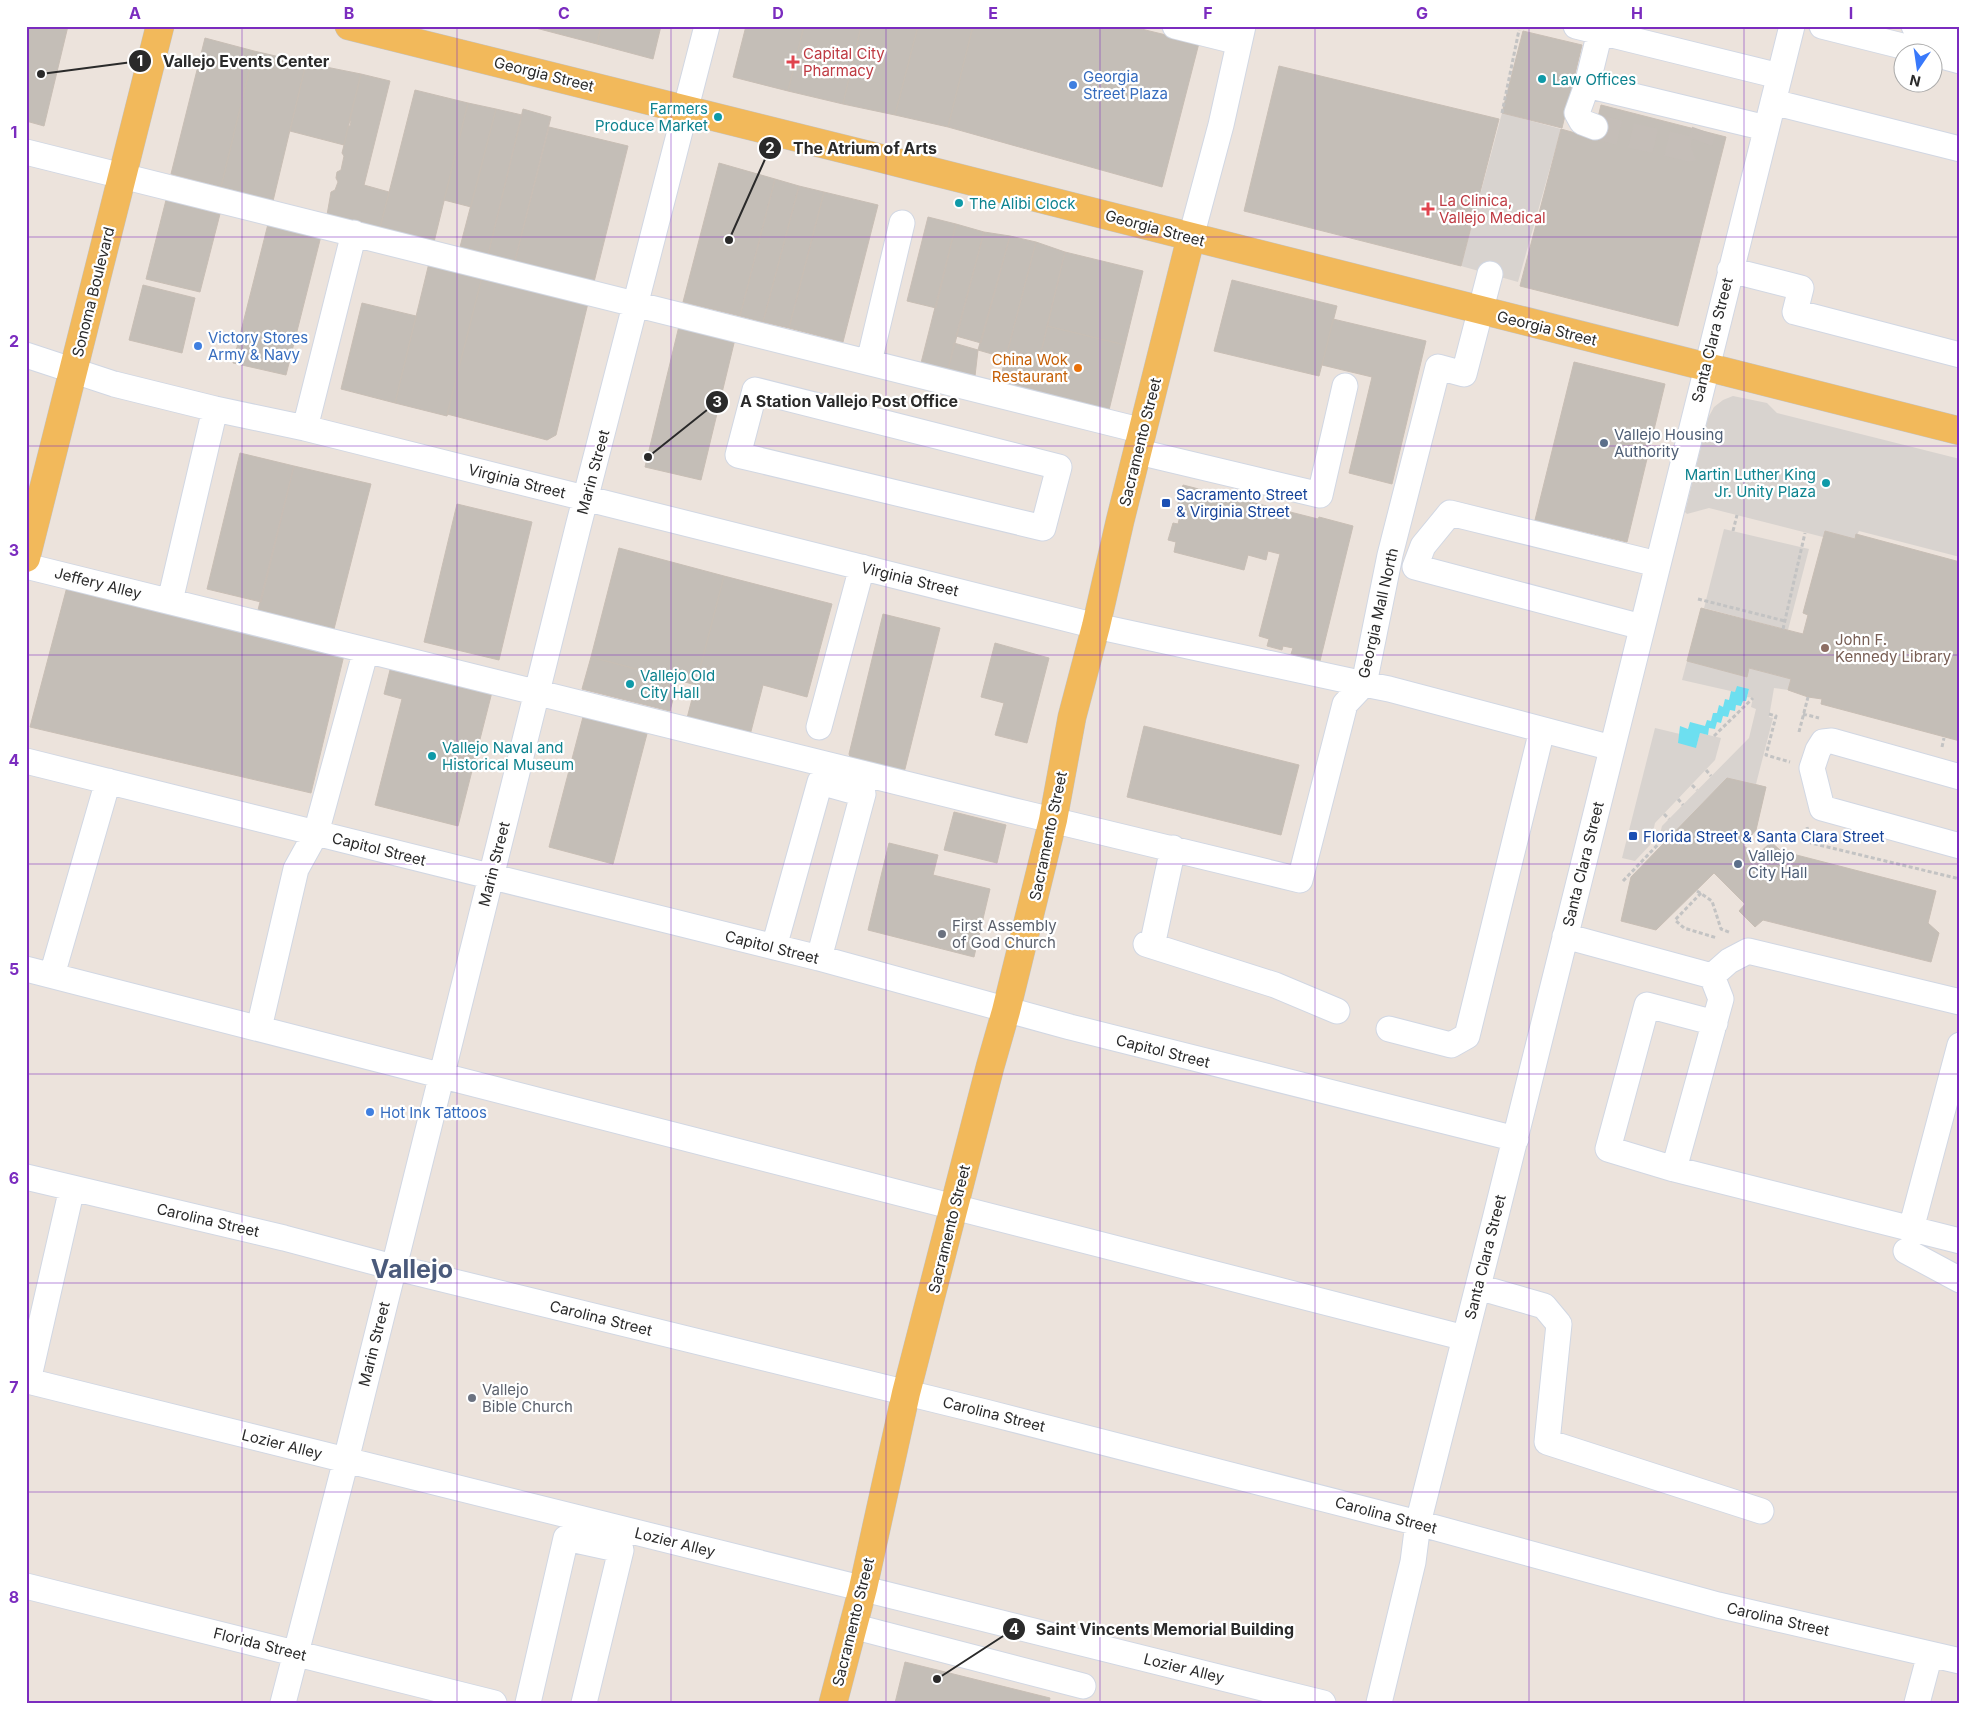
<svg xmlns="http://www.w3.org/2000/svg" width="1986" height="1729" viewBox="0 0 1986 1729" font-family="Inter,sans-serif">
	<rect width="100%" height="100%" fill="#ece3dc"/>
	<path fill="#d8d3cf" d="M 1502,113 L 1561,129 L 1518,282 L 1461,266 Z
		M 1733,396 L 1767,403 L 1777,413 L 1960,459 L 1960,557 L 1859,531 L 1855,539 L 1825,531 L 1823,537 L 1709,508 L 1687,514 L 1685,512 L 1708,418 L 1714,407 L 1723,400 Z
		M 1724,529 L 1809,549 L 1788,630 L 1704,608 Z
		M 1687,661 L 1747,677 L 1749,668 L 1791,679 L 1788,690 L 1774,688 L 1769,717 L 1773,718 L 1756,784 L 1766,787 L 1756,830 L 1743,845 L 1668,838 L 1660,834 L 1662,826 L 1749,738 L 1756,709 L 1751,707 L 1753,698 L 1747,697 L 1749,689 L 1735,692 L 1682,680 Z
		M 1655,728 L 1680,734 L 1696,747 L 1700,733 L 1721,738 L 1715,760 L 1655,823 L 1650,845 L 1635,861 L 1622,858 Z"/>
	<path fill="#6ddff0" d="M 1737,686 L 1749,689 L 1746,701 L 1743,701 L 1741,706 L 1736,705 L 1735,711 L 1730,710 L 1728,717 L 1723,716 L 1721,723 L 1717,722 L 1715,729 L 1709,728 L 1708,735 L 1700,733 L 1696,748 L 1678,743 L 1680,726 L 1688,729 L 1690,722 L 1705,726 L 1707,720 L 1711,721 L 1713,713 L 1717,713 L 1719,705 L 1723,707 L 1725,699 L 1729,700 L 1731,691 L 1735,692 Z"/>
	<path fill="#c4beb7" stroke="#c8beb5" d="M 26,26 L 68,26 L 44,126 L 26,121 Z
		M 528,26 L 601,26 L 597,44 Z
		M 601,26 L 661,26 L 653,59 L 597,44 Z
		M 746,26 L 804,26 L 788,91 L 733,77 Z
		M 804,26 L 861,26 L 843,104 L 788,91 Z
		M 861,26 L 918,26 L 895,115 L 843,104 Z
		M 918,26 L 973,26 L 948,127 L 895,115 Z
		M 973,26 L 1129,26 L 1199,43 L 1162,187 L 948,127 Z
		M 1523,31 L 1582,45 L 1562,128 L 1502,113 Z
		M 205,38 L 254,51 L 221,187 L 171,174 Z
		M 254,51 L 306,63 L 273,201 L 221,187 Z
		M 306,63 L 361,74 L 344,145 L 290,131 Z
		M 1279,66 L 1499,119 L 1461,266 L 1244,211 Z
		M 361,74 L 390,81 L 364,185 L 389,192 L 380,228 L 327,215 L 331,192 L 335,190 L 338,182 L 336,178 L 337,172 L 341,170 L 344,156 L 342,153 L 344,145 L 348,126 L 350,126 L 351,121 L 349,121 Z
		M 415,90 L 468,103 L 434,242 L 380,228 Z
		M 468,103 L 496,109 L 471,207 L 444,200 Z
		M 1601,105 L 1726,137 L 1678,326 L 1520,286 L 1561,129 L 1593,138 Z
		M 496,109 L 522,115 L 488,255 L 460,247 Z
		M 523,109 L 551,117 L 515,261 L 488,255 Z
		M 549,127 L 628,146 L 594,282 L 515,261 Z
		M 719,163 L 775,179 L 740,316 L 683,302 Z
		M 775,179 L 799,186 L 763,322 L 740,316 Z
		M 799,186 L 824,192 L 789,328 L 763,322 Z
		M 824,192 L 878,205 L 843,342 L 789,328 Z
		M 166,200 L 220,214 L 200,292 L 146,279 Z
		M 928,217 L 956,224 L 936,308 L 907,301 Z
		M 268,224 L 321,236 L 286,375 L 233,363 Z
		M 956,224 L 984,232 L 948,370 L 921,363 Z
		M 984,232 L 1010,236 L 981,343 L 956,336 Z
		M 1010,236 L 1036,242 L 1006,358 L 978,350 Z
		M 1036,242 L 1065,252 L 1032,391 L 999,383 Z
		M 1065,252 L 1143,271 L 1125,345 L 1047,326 Z
		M 429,263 L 482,277 L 447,416 L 395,403 Z
		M 482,277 L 588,303 L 556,435 L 547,440 L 447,414 Z
		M 1232,280 L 1337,306 L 1319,376 L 1214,351 Z
		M 143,285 L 195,298 L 182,353 L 129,340 Z
		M 362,303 L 416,316 L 395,403 L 341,389 Z
		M 1333,319 L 1426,341 L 1392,484 L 1349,473 L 1372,377 L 1322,365 Z
		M 679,326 L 735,339 L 701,480 L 645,467 Z
		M 1047,326 L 1125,345 L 1109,410 L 1032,391 Z
		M 954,343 L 978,350 L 975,376 L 948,370 Z
		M 1574,362 L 1665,384 L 1627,542 L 1535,520 Z
		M 240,453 L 294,466 L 261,602 L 207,589 Z
		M 294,466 L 371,484 L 334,629 L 258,610 Z
		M 1183,485 L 1318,519 L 1319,517 L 1353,526 L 1320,661 L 1291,654 L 1293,648 L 1283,646 L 1282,650 L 1267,646 L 1269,639 L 1259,636 L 1280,554 L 1268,551 L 1266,560 L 1248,555 L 1244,570 L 1174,552 L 1176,542 L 1168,540 L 1173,523 L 1178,524 L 1180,516 L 1175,515 Z
		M 457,504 L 532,522 L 499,660 L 424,642 Z
		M 1825,531 L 1855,539 L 1856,534 L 1960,562 L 1960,741 L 1821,704 L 1822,699 L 1808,697 L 1788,690 L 1791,679 L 1749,668 L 1747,677 L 1687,661 L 1701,608 L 1803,634 L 1808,615 L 1803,613 Z
		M 619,548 L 724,576 L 696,685 L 591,657 Z
		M 724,576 L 832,604 L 807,697 L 763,685 L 749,739 L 686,722 Z
		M 68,583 L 345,651 L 311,793 L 30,727 Z
		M 883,614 L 940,628 L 905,769 L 902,774 L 852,762 L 849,754 Z
		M 995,643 L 1049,658 L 1027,743 L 995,735 L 1004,703 L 981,697 Z
		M 591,657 L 678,680 L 670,711 L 582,689 Z
		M 391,666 L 492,692 L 458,826 L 375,805 L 402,699 L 384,694 Z
		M 584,713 L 648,730 L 613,864 L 549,847 Z
		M 1144,726 L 1299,765 L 1281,835 L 1127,797 Z
		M 1727,778 L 1766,787 L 1756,830 L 1743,845 L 1756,856 L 1771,842 L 1781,851 L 1936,891 L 1928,923 L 1939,933 L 1931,962 L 1763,920 L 1755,927 L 1739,911 L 1745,904 L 1714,873 L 1656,930 L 1621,921 L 1631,877 Z
		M 954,812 L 1006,825 L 997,863 L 944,850 Z
		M 889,843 L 938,855 L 933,875 L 990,889 L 974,957 L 868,930 Z
		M 905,1662 L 1050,1698 L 1049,1703 L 895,1703 Z"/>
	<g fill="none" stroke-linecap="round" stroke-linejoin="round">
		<path stroke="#c5beb8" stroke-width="25" stroke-dasharray="25 12" stroke-linecap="butt" d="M 1595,127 L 1690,149 L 1699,145 L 1704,131"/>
		<defs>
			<path id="minor" d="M 1175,26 L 1239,42
				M 1576,26 L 1779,76
				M 1822,26 L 1926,52
				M 1914,26 L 1960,38
				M 1600,32 L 1587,85 L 1766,128
				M 1934,54 L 1960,61
				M 1587,85 L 1577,113 L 1582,122 L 1595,127
				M 1773,102 L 1960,149
				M 26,152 L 1143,431
				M 1191,237 L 1221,125 L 1243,26
				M 1730,270 L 1801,288 L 1795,312 L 1960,355
				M 26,355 L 114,384 L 215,409 L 305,428 L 1096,626 L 1364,684 L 1390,555 L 1438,367 L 1464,374 L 1490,274
				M 869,362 L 902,223
				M 755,390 L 1059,467 L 1043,528 L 738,455 Z
				M 305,428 L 354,233
				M 1139,452 L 1320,495 L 1345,386
				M 26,566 L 1023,813 L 1300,880 L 1345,704 L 1364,684 L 1389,689 L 1612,748
				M 170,601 L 215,409
				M 1642,627 L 1415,567 L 1423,546 L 1450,513 L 1657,564
				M 819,727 L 862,567
				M 26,761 L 819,958 L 1070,1027 L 1516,1139
				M 1960,777 L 1832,741 L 1823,742 L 1818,750 L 1812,768 L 1822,808 L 1960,846
				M 1565,936 L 1712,976
				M 1146,944 L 1275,985 L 1337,1011
				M 1152,946 L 1173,848
				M 774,947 L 820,782 L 863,794 L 819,958
				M 26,969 L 1465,1338
				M 52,975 L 108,781
				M 1712,976 L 1729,961 L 1748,951 L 1960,1002
				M 1715,1023 L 1647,1005 L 1608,1149 L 1674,1169 L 1960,1241
				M 259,1028 L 296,869 L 316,833 L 366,650
				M 1389,1029 L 1451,1045 L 1467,1036 L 1542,730
				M 1674,1169 L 1721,999 L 1712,976
				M 26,1177 L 284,1238 L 393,1267 L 985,1412 L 1418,1523 L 1718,1605 L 1960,1661
				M 1911,1229 L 1960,1045
				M 1906,1251 L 1960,1280
				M 1478,1287 L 1544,1306 L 1559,1324 L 1547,1442 L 1761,1511
				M 28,1381 L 72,1188
				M 26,1382 L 28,1381 L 1323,1703
				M 26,1586 L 494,1703
				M 852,1626 L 1083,1686
				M 283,1703 L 346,1460 L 578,527 L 707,26
				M 528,1703 L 566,1538 L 621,1550 L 584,1703
				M 1379,1703 L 1413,1562 L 1418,1523 C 1546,1025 1665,525 1792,26
				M 1917,1703 L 1930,1654"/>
			<path id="major" d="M 349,26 C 887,157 1422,298 1960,431
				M 26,558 L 160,26
				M 833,1703 L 863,1588 L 906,1393 L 990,1067 L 1006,1011 L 1053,820 L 1072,717 L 1096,626 L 1120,521 L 1191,237"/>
		</defs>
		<use href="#minor" stroke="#d1d7e3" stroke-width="27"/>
		<use href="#major" stroke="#c3c3c3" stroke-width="29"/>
		<path stroke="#c3c3c3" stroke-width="3" stroke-dasharray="4 2.5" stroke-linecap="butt" d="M 1502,113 L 1519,30
			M 1733,531 L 1737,515
			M 1698,599 L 1785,621
			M 1783,629 L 1805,533
			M 1769,714 L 1776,716 L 1766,755 L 1790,762
			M 1803,714 L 1819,718
			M 1799,732 L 1808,697
			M 1714,736 L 1753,698
			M 1942,747 L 1944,738
			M 1706,770 L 1711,776
			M 1692,785 L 1697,790
			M 1678,799 L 1683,805
			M 1664,814 L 1669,819
			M 1807,827 L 1811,843 L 1960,879
			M 1623,881 L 1666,836
			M 1697,891 L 1712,901 L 1721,929 L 1731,933
			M 1701,893 L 1675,920 L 1684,928 L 1717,938"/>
		<use href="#minor" stroke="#fff" stroke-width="25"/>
		<use href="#major" stroke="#f2b95b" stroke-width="28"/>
	</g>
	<path fill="none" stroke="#7b2cbf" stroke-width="1" stroke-opacity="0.55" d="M 242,26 L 242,1703M 457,26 L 457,1703M 671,26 L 671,1703M 886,26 L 886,1703M 1100,26 L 1100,1703M 1315,26 L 1315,1703M 1529,26 L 1529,1703M 1744,26 L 1744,1703M 26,237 L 1960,237M 26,446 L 1960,446M 26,655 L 1960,655M 26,864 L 1960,864M 26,1074 L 1960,1074M 26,1283 L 1960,1283M 26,1492 L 1960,1492"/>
	<g fill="#e0444e" stroke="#fff" stroke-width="2">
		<path d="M790.5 54.5h5v5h5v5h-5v5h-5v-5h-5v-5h5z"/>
		<path d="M1425.5 201.5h5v5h5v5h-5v5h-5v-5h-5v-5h5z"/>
	</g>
	<g fill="#0f9aa8" stroke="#fff" stroke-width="2">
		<circle cx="1542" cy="79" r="5"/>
		<circle cx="718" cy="117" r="5"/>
		<circle cx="959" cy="203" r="5"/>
		<circle cx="1826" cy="483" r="5"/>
		<circle cx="630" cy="684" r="5"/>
		<circle cx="432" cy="756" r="5"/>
	</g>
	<g fill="#3f7fe0" stroke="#fff" stroke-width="2">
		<circle cx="1073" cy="85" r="5"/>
		<circle cx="198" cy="346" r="5"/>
		<circle cx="370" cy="1112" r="5"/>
	</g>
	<circle fill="#e8710a" stroke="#fff" stroke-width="2" cx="1078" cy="368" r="5"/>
	<g fill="#5c6f8a" stroke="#fff" stroke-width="2">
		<circle cx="1604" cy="443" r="5"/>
		<circle cx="1738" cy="864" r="5"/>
	</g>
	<g fill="#1a4fb4" stroke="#fff" stroke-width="2">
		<rect x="1161" y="498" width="10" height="10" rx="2.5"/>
		<rect x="1628" y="831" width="10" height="10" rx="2.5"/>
	</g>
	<circle fill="#8d6e63" stroke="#fff" stroke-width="2" cx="1825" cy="648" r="5"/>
	<g fill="#6b7280" stroke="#fff" stroke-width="2">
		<circle cx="942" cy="934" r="5"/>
		<circle cx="472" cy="1398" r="5"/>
	</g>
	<g text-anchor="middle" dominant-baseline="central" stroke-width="4.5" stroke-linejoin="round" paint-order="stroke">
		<g font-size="15" fill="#be3a42" stroke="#fff" text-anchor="start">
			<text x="803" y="53">Capital City<tspan x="803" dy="17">Pharmacy</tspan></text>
			<text x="1439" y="200">La Clinica,<tspan x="1439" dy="17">Vallejo Medical</tspan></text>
		</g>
		<g font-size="15" fill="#2a2a2a" stroke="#fff">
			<text transform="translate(544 74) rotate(14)">Georgia Street</text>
			<text transform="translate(1155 228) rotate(15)">Georgia Street</text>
			<text transform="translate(93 292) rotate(-76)">Sonoma Boulevard</text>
			<text transform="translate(1547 328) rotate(14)">Georgia Street</text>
			<text transform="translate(1712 340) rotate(-76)">Santa Clara Street</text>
			<text transform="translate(1140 442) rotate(-76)">Sacramento Street</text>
			<text transform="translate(593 472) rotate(-75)">Marin Street</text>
			<text transform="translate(517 481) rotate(14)">Virginia Street</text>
			<text transform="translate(910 579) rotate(14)">Virginia Street</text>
			<text transform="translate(98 583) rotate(14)">Jeffery Alley</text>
			<text transform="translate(1378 613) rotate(-77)">Georgia Mall North</text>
			<text transform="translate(1048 836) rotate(-78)">Sacramento Street</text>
			<text transform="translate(379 849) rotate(14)">Capitol Street</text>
			<text transform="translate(494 864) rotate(-76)">Marin Street</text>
			<text transform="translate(1583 864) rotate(-76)">Santa Clara Street</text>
			<text transform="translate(772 947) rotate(14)">Capitol Street</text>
			<text transform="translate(1163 1051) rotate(14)">Capitol Street</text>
			<text transform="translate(208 1220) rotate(13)">Carolina Street</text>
			<text transform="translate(949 1229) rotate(-76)">Sacramento Street</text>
			<text transform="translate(1485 1257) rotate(-76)">Santa Clara Street</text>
			<text transform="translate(601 1318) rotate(14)">Carolina Street</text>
			<text transform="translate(374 1344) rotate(-76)">Marin Street</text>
			<text transform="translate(994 1414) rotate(14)">Carolina Street</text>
			<text transform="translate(282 1444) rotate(14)">Lozier Alley</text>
			<text transform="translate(1386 1515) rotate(15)">Carolina Street</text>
			<text transform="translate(675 1542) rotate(14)">Lozier Alley</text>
			<text transform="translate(1778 1619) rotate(13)">Carolina Street</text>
			<text transform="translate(853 1622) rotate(-76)">Sacramento Street</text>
			<text transform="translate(260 1644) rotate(14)">Florida Street</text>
			<text transform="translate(1184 1668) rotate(14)">Lozier Alley</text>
		</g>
		<g font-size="15" fill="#366cbe" stroke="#fff" text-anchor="start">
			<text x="1083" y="76">Georgia<tspan x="1083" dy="17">Street Plaza</tspan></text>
			<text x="208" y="337">Victory Stores<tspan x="208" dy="17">Army &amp; Navy</tspan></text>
			<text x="380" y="1112">Hot Ink Tattoos</text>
		</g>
		<g font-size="15" fill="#0d838f" stroke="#fff" text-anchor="start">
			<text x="1552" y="79">Law Offices</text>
			<text x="708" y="108" text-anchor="end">Farmers<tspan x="708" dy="17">Produce Market</tspan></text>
			<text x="969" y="203">The Alibi Clock</text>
			<text x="1816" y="474" text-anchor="end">Martin Luther King<tspan x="1816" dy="17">Jr. Unity Plaza</tspan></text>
			<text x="640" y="675">Vallejo Old<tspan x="640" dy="17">City Hall</tspan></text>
			<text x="442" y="747">Vallejo Naval and<tspan x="442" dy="17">Historical Museum</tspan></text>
		</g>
		<g font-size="15" fill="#c56008" stroke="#fff" text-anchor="end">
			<text x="1068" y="359">China Wok<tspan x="1068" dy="17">Restaurant</tspan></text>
		</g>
		<g font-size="15" fill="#4e5e75" stroke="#fff" text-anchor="start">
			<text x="1614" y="434">Vallejo Housing<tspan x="1614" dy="17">Authority</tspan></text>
			<text x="1748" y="855">Vallejo<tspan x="1748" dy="17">City Hall</tspan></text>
		</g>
		<g font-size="15" fill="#164399" stroke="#fff" text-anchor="start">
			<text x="1176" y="494">Sacramento Street<tspan x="1176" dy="17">&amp; Virginia Street</tspan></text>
			<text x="1643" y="836">Florida Street &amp; Santa Clara Street</text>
		</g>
		<g font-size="15" fill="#785e54" stroke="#fff" text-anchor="start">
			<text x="1835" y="639">John F.<tspan x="1835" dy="17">Kennedy Library</tspan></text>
		</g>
		<g font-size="15" fill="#5b616d" stroke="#fff" text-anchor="start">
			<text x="952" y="925">First Assembly<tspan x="952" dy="17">of God Church</tspan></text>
			<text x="482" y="1389">Vallejo<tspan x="482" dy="17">Bible Church</tspan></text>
		</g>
		<g font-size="25" font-weight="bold" fill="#4a5a7b" stroke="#fff">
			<text x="412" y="1269">Vallejo</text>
		</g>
	</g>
	<path fill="none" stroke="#2a2a2a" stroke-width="2" d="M41 74L140 61M729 240L770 148M648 457L717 402M937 1679L1014 1629"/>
	<g fill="#2a2a2a" stroke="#fff" stroke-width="2">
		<circle cx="41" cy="74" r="5"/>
		<circle cx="729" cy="240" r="5"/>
		<circle cx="648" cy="457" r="5"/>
		<circle cx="937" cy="1679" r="5"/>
		<circle cx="140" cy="61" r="12"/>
		<circle cx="770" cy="148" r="12"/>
		<circle cx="717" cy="402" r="12"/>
		<circle cx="1014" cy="1629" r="12"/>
	</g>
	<g font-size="15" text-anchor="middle" font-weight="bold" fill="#fff">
		<text x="140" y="66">1</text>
		<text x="770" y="153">2</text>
		<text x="717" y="407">3</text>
		<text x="1014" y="1634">4</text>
	</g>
	<g font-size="16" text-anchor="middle" font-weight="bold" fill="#2a2a2a" stroke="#fff" stroke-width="4.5" stroke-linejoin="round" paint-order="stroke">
		<text x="246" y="67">Vallejo Events Center</text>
		<text x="865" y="154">The Atrium of Arts</text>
		<text x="849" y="407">A Station Vallejo Post Office</text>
		<text x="1165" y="1635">Saint Vincents Memorial Building</text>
	</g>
	<rect width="1986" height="1729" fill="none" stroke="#ffffff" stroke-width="55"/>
	<g transform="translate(1918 68) rotate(193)"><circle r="24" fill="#ffffff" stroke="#aaaaaa"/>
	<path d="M0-4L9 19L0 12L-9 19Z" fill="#3979fb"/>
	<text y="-8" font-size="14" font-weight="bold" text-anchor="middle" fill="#2a2a2a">N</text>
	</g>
	<rect x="28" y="28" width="1930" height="1674" fill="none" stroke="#7b2cbf" stroke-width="2"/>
	<g font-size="16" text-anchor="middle" font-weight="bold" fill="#7b2cbf">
		<text x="135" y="19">A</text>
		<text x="349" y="19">B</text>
		<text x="564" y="19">C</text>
		<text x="778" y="19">D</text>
		<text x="993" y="19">E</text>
		<text x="1208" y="19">F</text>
		<text x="1422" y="19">G</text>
		<text x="1637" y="19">H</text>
		<text x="1851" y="19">I</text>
		<text x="14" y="138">1</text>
		<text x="14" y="347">2</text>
		<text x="14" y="556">3</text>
		<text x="14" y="766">4</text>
		<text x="14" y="975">5</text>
		<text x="14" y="1184">6</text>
		<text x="14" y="1393">7</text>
		<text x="14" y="1603">8</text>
	</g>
</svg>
